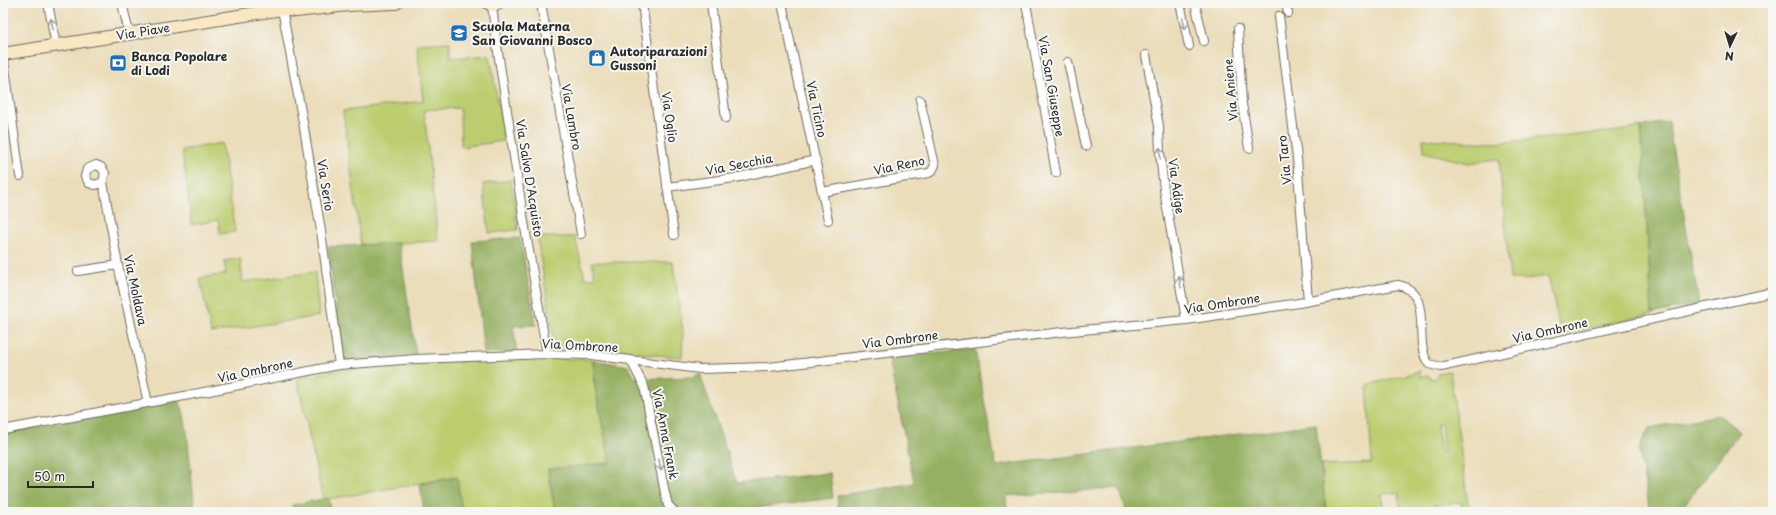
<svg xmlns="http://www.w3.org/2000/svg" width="1776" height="515" viewBox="0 0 1776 515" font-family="'Playpen Sans',sans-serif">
	<rect width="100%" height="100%" fill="#f6f6f2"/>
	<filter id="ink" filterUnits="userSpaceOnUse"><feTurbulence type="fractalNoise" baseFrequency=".025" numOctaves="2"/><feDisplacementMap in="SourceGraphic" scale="8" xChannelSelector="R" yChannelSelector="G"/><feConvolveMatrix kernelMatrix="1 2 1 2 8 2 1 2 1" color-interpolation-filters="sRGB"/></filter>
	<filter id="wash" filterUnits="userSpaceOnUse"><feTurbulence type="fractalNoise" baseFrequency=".012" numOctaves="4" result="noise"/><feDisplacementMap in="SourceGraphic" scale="16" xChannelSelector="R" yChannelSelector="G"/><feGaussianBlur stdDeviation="0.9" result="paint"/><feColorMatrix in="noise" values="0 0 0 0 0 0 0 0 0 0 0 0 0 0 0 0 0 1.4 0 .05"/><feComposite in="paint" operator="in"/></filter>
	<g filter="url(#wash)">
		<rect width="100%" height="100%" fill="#ebddb9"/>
		<path fill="#bccd70" stroke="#747c4e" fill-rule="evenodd" d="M 450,42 L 450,58 L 490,55 L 504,141 L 461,147 L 460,108 L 424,110 L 438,241 L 361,245 L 343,111 L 423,101 L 417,44 Z
			M 1641,127 L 1652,314 L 1561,334 L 1548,276 L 1526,279 L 1510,279 L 1499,159 L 1468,163 L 1424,152 L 1423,139 L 1495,143 L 1619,131 Z
			M 222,143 L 235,232 L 220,234 L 218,220 L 192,225 L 182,150 Z
			M 511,180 L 518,230 L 489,233 L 483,184 Z
			M 537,237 L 575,237 L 585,278 L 595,278 L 592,262 L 673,262 L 683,332 L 682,357 L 562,348 L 554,341 L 553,335 Z
			M 240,258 L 243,282 L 315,272 L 319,316 L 211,333 L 200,278 L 226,274 L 224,261 Z
			M 548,358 L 593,360 L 594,381 L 610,463 L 548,469 L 555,512 L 462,512 L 456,477 L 323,500 L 297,378 L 339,370 L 416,362 Z
			M 1420,371 L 1420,377 L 1427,375 L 1434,380 L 1439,373 L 1450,371 L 1469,512 L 1449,512 L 1462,511 L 1461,502 L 1434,505 L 1435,512 L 1392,512 L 1392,510 L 1400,509 L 1399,493 L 1382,494 L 1383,512 L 1326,512 L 1321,465 L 1372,463 L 1367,385 ZM 1441,424 L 1444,451 L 1444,452 L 1441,452 L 1437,425 Z"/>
		<path fill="#95b062" stroke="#606e46" d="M 1668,121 L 1699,304 L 1652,314 L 1641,127 Z
			M 520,238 L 536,325 L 513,326 L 517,352 L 484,353 L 472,241 Z
			M 399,243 L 416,355 L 343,361 L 328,247 Z
			M 975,349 L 996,466 L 1316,424 L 1326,512 L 1127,512 L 1119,488 L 1006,496 L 1007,512 L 839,512 L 837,496 L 914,483 L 889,359 Z
			M 593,360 L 628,366 L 636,379 L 693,377 L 700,374 L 737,483 L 830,473 L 833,498 L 748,509 L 733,510 L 733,512 L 555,512 L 548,469 L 610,463 L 594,381 Z
			M 179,401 L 183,410 L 187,432 L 195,512 L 3,512 L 3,433 Z
			M 1719,415 L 1740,432 L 1679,512 L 1650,512 L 1639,449 L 1649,428 Z
			M 457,477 L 462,512 L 424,512 L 420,484 Z
			M 329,498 L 331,512 L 293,512 L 292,505 Z"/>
	</g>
	<g filter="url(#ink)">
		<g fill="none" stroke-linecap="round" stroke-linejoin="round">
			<defs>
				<path id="street" d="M 48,3 L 56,46
					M 122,3 L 129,33
					M 541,3 L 581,234
					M 642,3 L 674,235
					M 711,3 L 726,118
					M 782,3 L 828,220
					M 1026,3 L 1056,173
					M 1180,3 L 1189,46
					M 1195,3 L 1204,41
					M 1286,3 L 1288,13
					M 492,5 L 496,39 L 524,222 L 547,354
					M 282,9 L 304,128 L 321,231 L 339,365
					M 1279,16 L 1297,158 L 1308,301
					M 1238,29 L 1242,104 L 1249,148
					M 3,54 L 20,176
					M 1146,55 L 1159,126 L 1160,153 L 1164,190 L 1186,320
					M 1068,62 L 1086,146
					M 103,182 L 95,185 L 89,183 L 85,176 L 87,169 L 96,165 L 101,167 L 105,173 L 103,182 L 118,265 L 148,403
					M 667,187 L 735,178 L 816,160
					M 822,192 L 929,173 L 932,171 L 935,165 L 920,100
					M 78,271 L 118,265
					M 631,361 L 644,386 L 665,493 L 668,505 L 675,512
					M 3,430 L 179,397 L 339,365 L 416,359 L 547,354 L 591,355 L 700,369 L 769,367 L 1062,332 L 1186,320 L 1299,303 L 1398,285 C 1436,293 1411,341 1429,364 L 1441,367 L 1773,292"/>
				<path id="secondary" d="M 488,3 L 492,5 L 498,3
					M 3,54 L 282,9 L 296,11 L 348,5 L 396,3"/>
			</defs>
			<use href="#street" stroke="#6e695d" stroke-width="10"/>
			<use href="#secondary" stroke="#6e695d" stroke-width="14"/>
			<use href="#street" stroke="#fff" stroke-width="8"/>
			<use href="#secondary" stroke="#fae7c3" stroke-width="12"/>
		</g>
		<defs><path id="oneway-shaft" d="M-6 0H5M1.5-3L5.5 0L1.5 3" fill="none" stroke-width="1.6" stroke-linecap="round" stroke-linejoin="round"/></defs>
		<g stroke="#a0a0a0">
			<use href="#oneway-shaft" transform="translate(52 24) rotate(-102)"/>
			<use href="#oneway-shaft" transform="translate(1184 24) rotate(78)"/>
			<use href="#oneway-shaft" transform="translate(1160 153) rotate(-93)"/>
			<use href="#oneway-shaft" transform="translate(1180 282) rotate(-99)"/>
			<use href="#oneway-shaft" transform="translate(660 465) rotate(80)"/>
		</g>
	</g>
	<defs>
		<symbol id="school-square" viewBox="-11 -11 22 22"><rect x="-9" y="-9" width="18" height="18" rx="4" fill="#1f6fb2" stroke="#f6f6f2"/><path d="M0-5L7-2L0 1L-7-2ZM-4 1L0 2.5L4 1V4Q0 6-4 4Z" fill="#fff"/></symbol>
		<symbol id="shop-square" viewBox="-11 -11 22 22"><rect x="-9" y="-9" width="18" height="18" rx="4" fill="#1f6fb2" stroke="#f6f6f2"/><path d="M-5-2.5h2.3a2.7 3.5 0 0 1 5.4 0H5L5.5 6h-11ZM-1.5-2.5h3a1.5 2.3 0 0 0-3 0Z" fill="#fff"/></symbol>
		<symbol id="bank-square" viewBox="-11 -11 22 22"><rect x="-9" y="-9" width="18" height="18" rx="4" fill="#1f6fb2" stroke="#f6f6f2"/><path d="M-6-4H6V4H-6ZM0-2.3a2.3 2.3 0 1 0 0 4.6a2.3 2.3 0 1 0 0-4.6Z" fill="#fff"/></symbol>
	</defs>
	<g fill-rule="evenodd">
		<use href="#school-square" x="449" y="23" width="20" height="20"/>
		<use href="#shop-square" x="587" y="48" width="20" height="20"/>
		<use href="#bank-square" x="108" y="53" width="20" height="20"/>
	</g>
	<g text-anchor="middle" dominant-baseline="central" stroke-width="4" stroke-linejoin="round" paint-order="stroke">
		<g font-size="12" font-weight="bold" fill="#2b2b2b" stroke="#f6f6f2" text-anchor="start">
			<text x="472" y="26">Scuola Materna<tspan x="472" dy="14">San Giovanni Bosco</tspan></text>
			<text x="610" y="51">Autoriparazioni<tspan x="610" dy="14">Gussoni</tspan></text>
			<text x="131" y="56">Banca Popolare<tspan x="131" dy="14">di Lodi</tspan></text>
		</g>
		<g font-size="12" fill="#2b2b2b" stroke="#f6f6f2">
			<text transform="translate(143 31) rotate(-9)">Via Piave</text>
			<text transform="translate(1052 86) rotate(80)">Via San Giuseppe</text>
			<text transform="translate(1230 90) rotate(-95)">Via Aniene</text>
			<text transform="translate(817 109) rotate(78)">Via Ticino</text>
			<text transform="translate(572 117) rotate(80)">Via Lambro</text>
			<text transform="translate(670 117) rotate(82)">Via Oglio</text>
			<text transform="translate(1284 160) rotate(-96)">Via Taro</text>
			<text transform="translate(739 164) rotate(-11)">Via Secchia</text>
			<text transform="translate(899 165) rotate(-12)">Via Reno</text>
			<text transform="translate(530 178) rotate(81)">Via Salvo D'Acquisto</text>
			<text transform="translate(326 185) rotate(81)">Via Serio</text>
			<text transform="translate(1177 186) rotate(82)">Via Adige</text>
			<text transform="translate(136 290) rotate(78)">Via Moldava</text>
			<text transform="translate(1222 303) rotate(-9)">Via Ombrone</text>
			<text transform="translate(1550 330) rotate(-13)">Via Ombrone</text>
			<text transform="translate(900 339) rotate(-7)">Via Ombrone</text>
			<text transform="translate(580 345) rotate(3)">Via Ombrone</text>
			<text transform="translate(255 370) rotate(-12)">Via Ombrone</text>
			<text transform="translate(666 434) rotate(79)">Via Anna Frank</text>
		</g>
	</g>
	<rect width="1776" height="515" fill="none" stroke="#f6f6f2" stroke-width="16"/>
	<g transform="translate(1730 46) rotate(184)" stroke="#f6f6f2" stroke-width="3" paint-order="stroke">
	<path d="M0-3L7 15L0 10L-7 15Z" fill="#2b2b2b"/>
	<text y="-6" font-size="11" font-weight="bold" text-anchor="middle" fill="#2b2b2b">N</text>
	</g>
	<path d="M28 481v6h65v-6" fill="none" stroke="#2b2b2b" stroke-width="2"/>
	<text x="34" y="481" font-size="12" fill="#2b2b2b" stroke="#f6f6f2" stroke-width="3" paint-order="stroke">50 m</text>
</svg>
